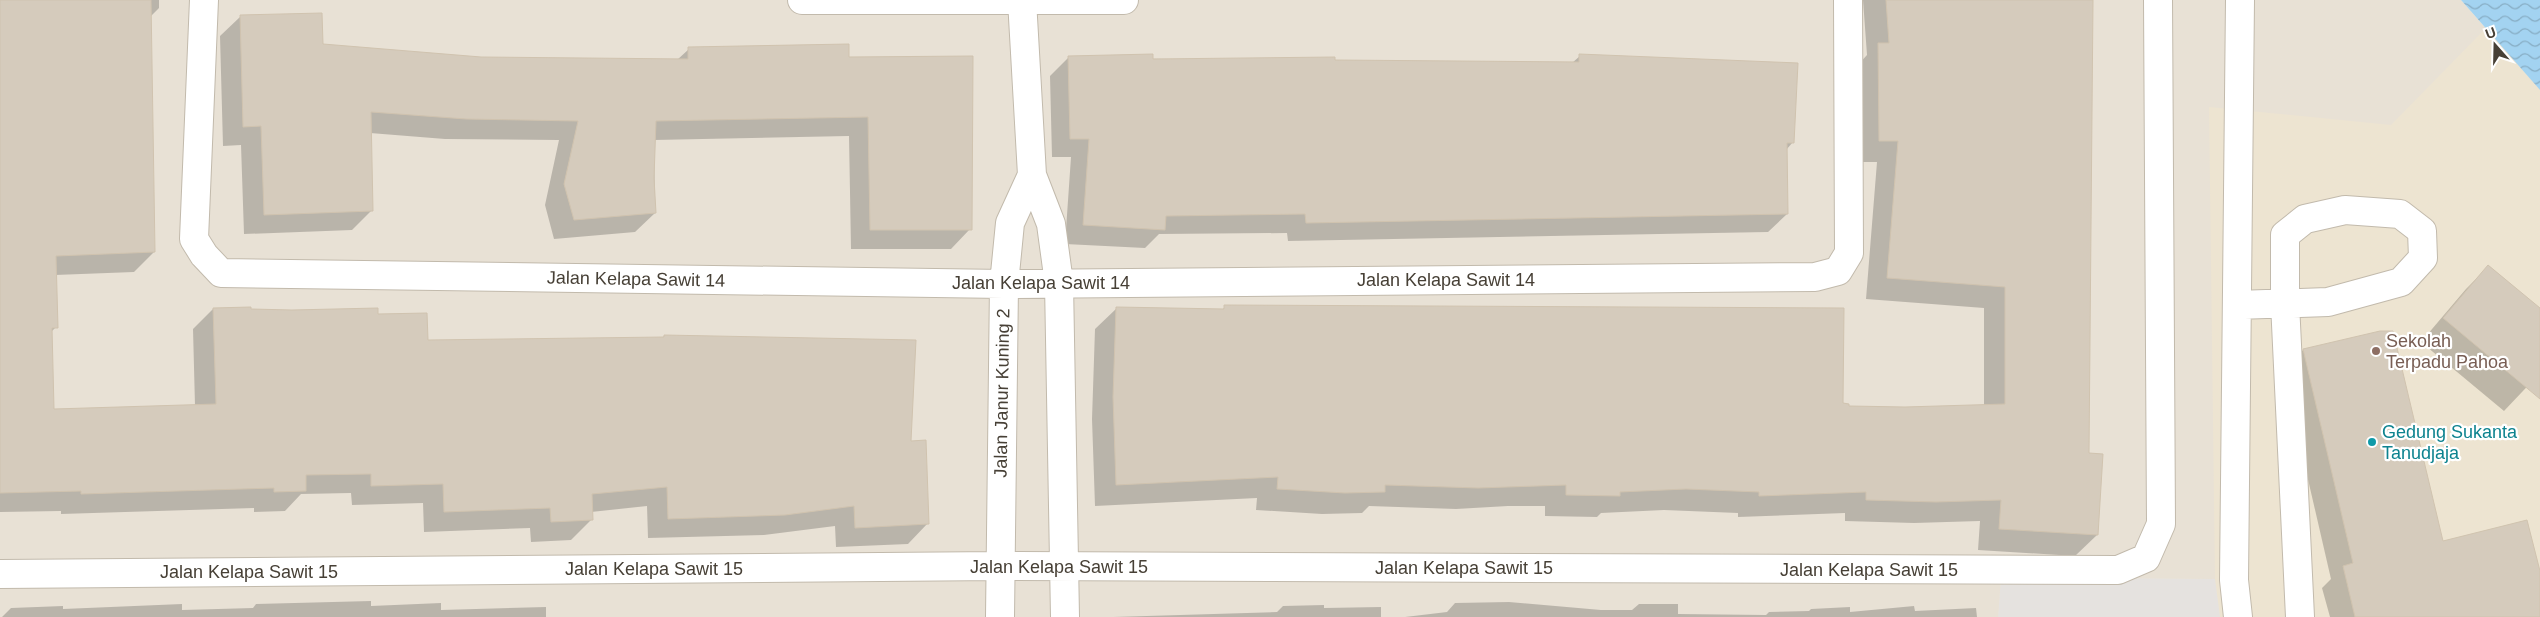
<svg xmlns="http://www.w3.org/2000/svg" width="2540" height="617" viewBox="0 0 2540 617" font-family="Helvetica,sans-serif">
	<defs>
		<pattern id="water-waves" width="16" height="10" patternUnits="userSpaceOnUse" patternTransform="scale(1.25)"><rect width="16" height="10" fill="#a3d3f1"/><path d="M0 5q4-4 8 0t8 0" fill="none" stroke="#87adc4"/></pattern>
	</defs>
	<rect width="100%" height="100%" fill="#f4f0e7"/>
	<path fill="#e8e1d5" d="M 0,0 L 2461,0 L 2540,90 L 2540,617 L 0,617 Z"/>
	<path fill="#ede4d1" d="M 2486,28 L 2540,90 L 2540,617 L 1998,617 L 2001,577 L 2215,579 L 2209,107 L 2391,125 Z"/>
	<path fill="#e5e2df" d="M 2001,577 L 2215,579 L 2220,617 L 1998,617 Z"/>
	<path fill="url(#water-waves)" d="M 2461,0 L 2540,0 L 2540,90 Z"/>
	<path fill="#0003" d="M 0,0 L 159,0 L 159,8 L 150,17 L 154,252 L 134,272 L 55,275 L 56,327 L 51,332 L 53,410 L 195,406 L 193,329 L 213,309 L 377,315 L 427,341 L 662,339 L 664,336 L 910,442 L 928,523 L 908,544 L 836,547 L 835,526 L 764,535 L 648,538 L 647,506 L 591,512 L 592,519 L 571,540 L 531,542 L 530,528 L 424,532 L 423,503 L 352,505 L 351,493 L 301,494 L 285,511 L 254,512 L 254,508 L 61,514 L 61,511 L 0,512 Z
		M 1863,0 L 2092,0 L 2087,454 L 2097,535 L 2075,556 L 1978,550 L 1980,521 L 1914,523 L 1845,521 L 1845,513 L 1738,517 L 1738,513 L 1664,510 L 1601,513 L 1597,517 L 1545,516 L 1545,506 L 1508,506 L 1456,509 L 1369,506 L 1362,513 L 1322,514 L 1256,510 L 1257,498 L 1095,506 L 1092,419 L 1095,329 L 1117,308 L 1222,310 L 1225,307 L 1848,407 L 1905,408 L 1984,406 L 1984,308 L 1866,299 L 1877,162 L 1858,162 L 1857,66 L 1867,55 Z
		M 240,17 L 321,45 L 481,58 L 677,60 L 689,49 L 848,58 L 970,229 L 951,249 L 851,249 L 849,136 L 654,140 L 655,213 L 635,232 L 554,239 L 545,205 L 559,140 L 445,139 L 370,133 L 372,210 L 352,230 L 244,234 L 241,145 L 223,146 L 220,36 Z
		M 1580,56 L 1793,142 L 1786,150 L 1787,214 L 1768,232 L 1288,241 L 1287,233 L 1159,234 L 1145,248 L 1065,244 L 1071,157 L 1052,157 L 1050,76 L 1068,58 L 1572,63 Z
		M 2489,266 L 2540,309 L 2540,373 L 2504,411 L 2421,342 L 2466,289 Z
		M 2303,350 L 2442,542 L 2540,577 L 2540,617 L 2330,617 L 2322,588 L 2331,579 L 2283,371 Z
		M 371,601 L 371,606 L 441,603 L 441,610 L 546,607 L 546,617 L 2,617 L 11,608 L 63,606 L 63,609 L 182,604 L 182,610 L 253,608 L 256,604 Z
		M 1509,602 L 1601,610 L 1632,610 L 1639,604 L 1678,604 L 1678,614 L 1766,615 L 1769,612 L 1809,611 L 1811,609 L 1850,607 L 1850,612 L 1914,606 L 1915,611 L 1976,608 L 1977,617 L 1405,617 L 1447,612 L 1455,603 Z
		M 1324,605 L 1324,608 L 1381,607 L 1381,617 L 1113,617 L 1277,612 L 1283,606 Z"/>
	<path fill="#d5cbbc" stroke="#d0c3af" d="M 0,0 L 151,0 L 155,252 L 56,256 L 58,328 L 52,328 L 54,409 L 216,404 L 213,308 L 251,307 L 251,309 L 292,310 L 378,308 L 378,314 L 427,313 L 428,340 L 664,337 L 664,335 L 916,340 L 911,441 L 926,440 L 929,524 L 855,528 L 854,506 L 785,515 L 668,519 L 667,487 L 592,494 L 593,520 L 551,522 L 550,508 L 444,512 L 443,484 L 371,486 L 371,474 L 306,475 L 306,491 L 274,492 L 274,488 L 81,494 L 81,491 L 0,493 Z
		M 1886,0 L 2093,0 L 2089,453 L 2103,454 L 2098,535 L 1999,529 L 2001,500 L 1936,502 L 1866,500 L 1866,492 L 1759,496 L 1759,492 L 1686,489 L 1620,492 L 1620,496 L 1566,495 L 1566,485 L 1478,488 L 1385,485 L 1385,492 L 1345,493 L 1277,489 L 1278,477 L 1116,485 L 1113,397 L 1116,307 L 1224,309 L 1224,305 L 1844,308 L 1843,403 L 1849,404 L 1849,406 L 1905,407 L 2005,404 L 2005,287 L 1887,278 L 1898,141 L 1879,141 L 1878,43 L 1889,43 Z
		M 322,13 L 323,44 L 481,57 L 688,59 L 688,47 L 849,44 L 849,57 L 973,56 L 972,230 L 870,230 L 868,117 L 656,121 L 654,178 L 656,213 L 574,220 L 564,184 L 578,121 L 466,119 L 371,112 L 373,211 L 264,215 L 261,126 L 243,127 L 240,15 Z
		M 1153,54 L 1153,59 L 1335,57 L 1335,60 L 1579,62 L 1579,54 L 1798,63 L 1794,143 L 1787,143 L 1788,214 L 1306,223 L 1305,214 L 1166,216 L 1165,230 L 1083,225 L 1089,139 L 1070,139 L 1068,56 Z
		M 2488,265 L 2540,308 L 2540,399 L 2443,318 Z
		M 2380,331 L 2393,331 L 2443,541 L 2527,520 L 2540,571 L 2540,617 L 2355,617 L 2343,566 L 2353,563 L 2303,349 Z"/>
	<g fill="none" stroke-linecap="round" stroke-linejoin="round">
		<defs>
			<path id="minor" d="M 204,0 L 194,239 L 204,255 L 221,273 L 1004,284 L 1815,277 L 1838,271 L 1849,253 L 1848,0
				M 802,0 L 1124,0
				M 1022,0 L 1032,175 L 1051,224 L 1059,283 L 1065,617
				M 2237,305 L 2328,302 L 2401,282 L 2423,258 L 2422,231 L 2400,214 L 2345,210 L 2305,219 L 2285,235 L 2285,303 L 2300,617
				M 0,574 L 999,566 L 2118,570 L 2146,558 L 2161,524 L 2158,0
				M 1000,617 L 1004,284 L 1010,223 L 1032,175
				M 2238,617 L 2234,580 L 2240,0"/>
		</defs>
		<use href="#minor" stroke="#c2baac" stroke-width="30"/>
		<use href="#minor" stroke="#fff" stroke-width="28"/>
	</g>
	<circle fill="#8d6e63" stroke="#fff" stroke-width="2" cx="2376" cy="351" r="5"/>
	<circle fill="#0f9aa8" stroke="#fff" stroke-width="2" cx="2372" cy="442" r="5"/>
	<g text-anchor="middle" dominant-baseline="central" stroke-width="4.5" stroke-linejoin="round" paint-order="stroke">
		<g font-size="18" fill="#474036" stroke="#fff">
			<text transform="translate(636 279) rotate(1)">Jalan Kelapa Sawit 14</text>
			<text x="1446" y="280">Jalan Kelapa Sawit 14</text>
			<text x="1041" y="283">Jalan Kelapa Sawit 14</text>
			<text transform="translate(1002 393) rotate(-89)">Jalan Janur Kuning 2</text>
			<text x="1059" y="567">Jalan Kelapa Sawit 15</text>
			<text x="1464" y="568">Jalan Kelapa Sawit 15</text>
			<text x="654" y="569">Jalan Kelapa Sawit 15</text>
			<text x="1869" y="570">Jalan Kelapa Sawit 15</text>
			<text x="249" y="572">Jalan Kelapa Sawit 15</text>
		</g>
		<g font-size="18" fill="#785e54" stroke="#fff" text-anchor="start">
			<text x="2386" y="341">Sekolah<tspan x="2386" dy="21">Terpadu Pahoa</tspan></text>
		</g>
		<g font-size="18" fill="#0d838f" stroke="#fff" text-anchor="start">
			<text x="2382" y="432">Gedung Sukanta<tspan x="2382" dy="21">Tanudjaja</tspan></text>
		</g>
	</g>
	<g transform="translate(2495 45) rotate(340)" stroke="#ffffff" stroke-width="4" paint-order="stroke">
	<path d="M0-4L9 19L0 12L-9 19Z" fill="#474036"/>
	<text y="-8" font-size="14" font-weight="bold" text-anchor="middle" fill="#474036">U</text>
	</g>
</svg>
